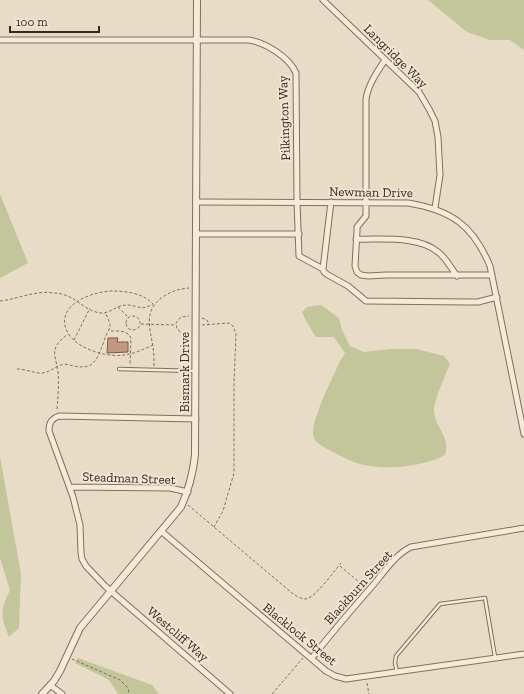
<svg xmlns="http://www.w3.org/2000/svg" width="524" height="694" viewBox="0 0 524 694" font-family="'Zilla Slab',serif">
	<rect width="100%" height="100%" fill="#e9dcc6"/>
	<path fill="#c3c59b" d="M 428,0 L 524,0 L 524,50 L 510,40 L 490,40 L 467,32 Z
		M 0,194 L 28,263 L 0,278 Z
		M 321,305 L 339,318 L 342,330 L 350,346 L 364,352 L 390,349 L 417,349 L 444,356 L 450,364 C 446,374 433,402 434,411 C 435,429 451,436 445,455 C 421,467 390,470 364,465 C 353,463 343,457 333,452 C 328,449 316,444 314,438 C 308,424 334,376 340,361 L 345,353 L 334,337 L 316,337 L 306,321 L 302,312 L 307,307 Z
		M 0,456 L 21,574 L 19,628 L 9,637 C 0,614 0,612 10,590 L 0,558 Z
		M 78,658 L 152,685 L 159,694 L 118,694 L 109,680 L 75,663 Z"/>
	<path fill="#c29880" stroke="#7e5946" d="M 108,338 L 118,338 L 117,342 L 128,342 L 128,352 L 107,353 Z"/>
	<g fill="none" stroke-linecap="round" stroke-linejoin="round">
		<defs>
			<path id="service" d="M 119,369 L 195,371
				M 397,672 L 395,663 L 396,656 L 440,604 L 485,598 L 495,657"/>
			<path id="minor" d="M 323,0 L 419,92 L 429,109 L 435,121 L 438,137 L 440,175 L 435,208
				M 0,40 L 249,40 C 266,43 289,57 296,73 L 297,202 L 299,256 L 323,269 L 324,272 L 328,275 L 348,286 L 366,301 L 468,302 L 478,302 L 497,297
				M 385,60 C 377,72 368,85 366,99 L 366,216 L 357,227 L 357,231 L 355,266 L 357,272 L 361,275 L 368,276 L 386,275 L 492,275
				M 196,202 L 408,203 C 451,210 473,225 490,266 L 524,434
				M 196,234 L 299,234
				M 356,239 C 380,240 418,235 438,252 C 446,258 451,268 457,276
				M 323,269 L 331,202
				M 196,419 L 59,416 C 51,419 49,423 49,431 L 73,497 L 80,525 L 81,553 L 82,559 L 86,566 L 105,586 L 230,694
				M 70,487 L 170,488 L 188,492
				M 161,531 L 326,671 L 335,676 L 346,679 L 524,654
				M 312,658 C 332,632 353,608 374,584 C 385,571 396,554 411,547 L 524,528
				M 50,685 L 62,694"/>
			<path id="tertiary" d="M 42,694 L 54,681 L 60,671 L 80,628 L 181,507 C 189,489 193,474 195,455 L 197,0"/>
		</defs>
		<use href="#service" stroke="#826f5e" stroke-width="4.5"/>
		<use href="#minor" stroke="#826f5e" stroke-width="7"/>
		<use href="#tertiary" stroke="#826f5e" stroke-width="8"/>
		<path stroke="#826f5e" stroke-width="1" stroke-dasharray="3 2" stroke-linecap="butt" d="M 0,301 C 19,299 35,290 54,293 C 60,293 66,295 72,298 C 80,303 91,313 102,313 C 111,313 118,304 128,305 C 140,306 141,311 153,304 C 143,293 126,291 111,291 C 92,292 57,304 66,329 C 73,348 106,358 124,355 C 134,354 144,349 153,345
			M 118,307 L 129,318
			M126 323a7 7 0 1 1 14 0a7 7 0 1 1-14 0Z
			M 202,318 L 207,320 L 209,324
			M 141,324 L 176,325
			M 202,325 L 229,323 L 233,326 L 236,334 L 234,383 L 234,473 L 223,511 L 214,527
			M 111,331 C 118,331 128,330 131,338 L 130,365
			M 185,333 L 182,333 L 177,329 L 176,323 L 181,317 L 189,316
			M 74,340 L 90,308
			M 154,366 C 154,360 154,353 153,347 C 150,328 143,310 163,297 C 171,291 179,289 189,288
			M 17,369 C 26,369 36,374 43,373 C 52,371 57,365 65,364 C 92,371 95,366 104,341 C 109,325 114,331 105,312
			M 57,409 C 58,397 59,384 58,372 C 55,352 49,349 68,334
			M 188,505 L 292,593 C 296,596 301,599 306,599 C 316,597 334,571 341,563
			M 340,566 L 365,587
			M 72,659 L 120,680 L 128,688 L 129,694
			M 367,683 L 369,694
			M 272,694 L 303,658"/>
		<use href="#service" stroke="#f4ead8" stroke-width="2.5"/>
		<use href="#minor" stroke="#f4ead8" stroke-width="5"/>
		<use href="#tertiary" stroke="#f4ead8" stroke-width="6"/>
	</g>
	<g text-anchor="middle" dominant-baseline="central" stroke-width="3.5" stroke-linejoin="round" paint-order="stroke">
		<g font-size="13" fill="#342820" stroke="#f1e7d4">
			<text transform="translate(396 56) rotate(45)">Langridge Way</text>
			<text transform="translate(284 118) rotate(-92)">Pilkington Way</text>
			<text transform="translate(371 192) rotate(1)">Newman Drive</text>
			<text transform="translate(184 372) rotate(-90)">Bismark Drive</text>
			<text transform="translate(129 478) rotate(2)">Steadman Street</text>
			<text transform="translate(358 587) rotate(-48)">Blackburn Street</text>
			<text transform="translate(178 634) rotate(41)">Westcliff Way</text>
			<text transform="translate(300 634) rotate(39)">Blacklock Street</text>
		</g>
	</g>
	<path d="M10 26v6h89v-6" fill="none" stroke="#342820" stroke-width="2"/>
	<text x="16" y="26" font-size="12" fill="#342820" stroke="#f1e7d4" stroke-width="3" paint-order="stroke">100 m</text>
</svg>
